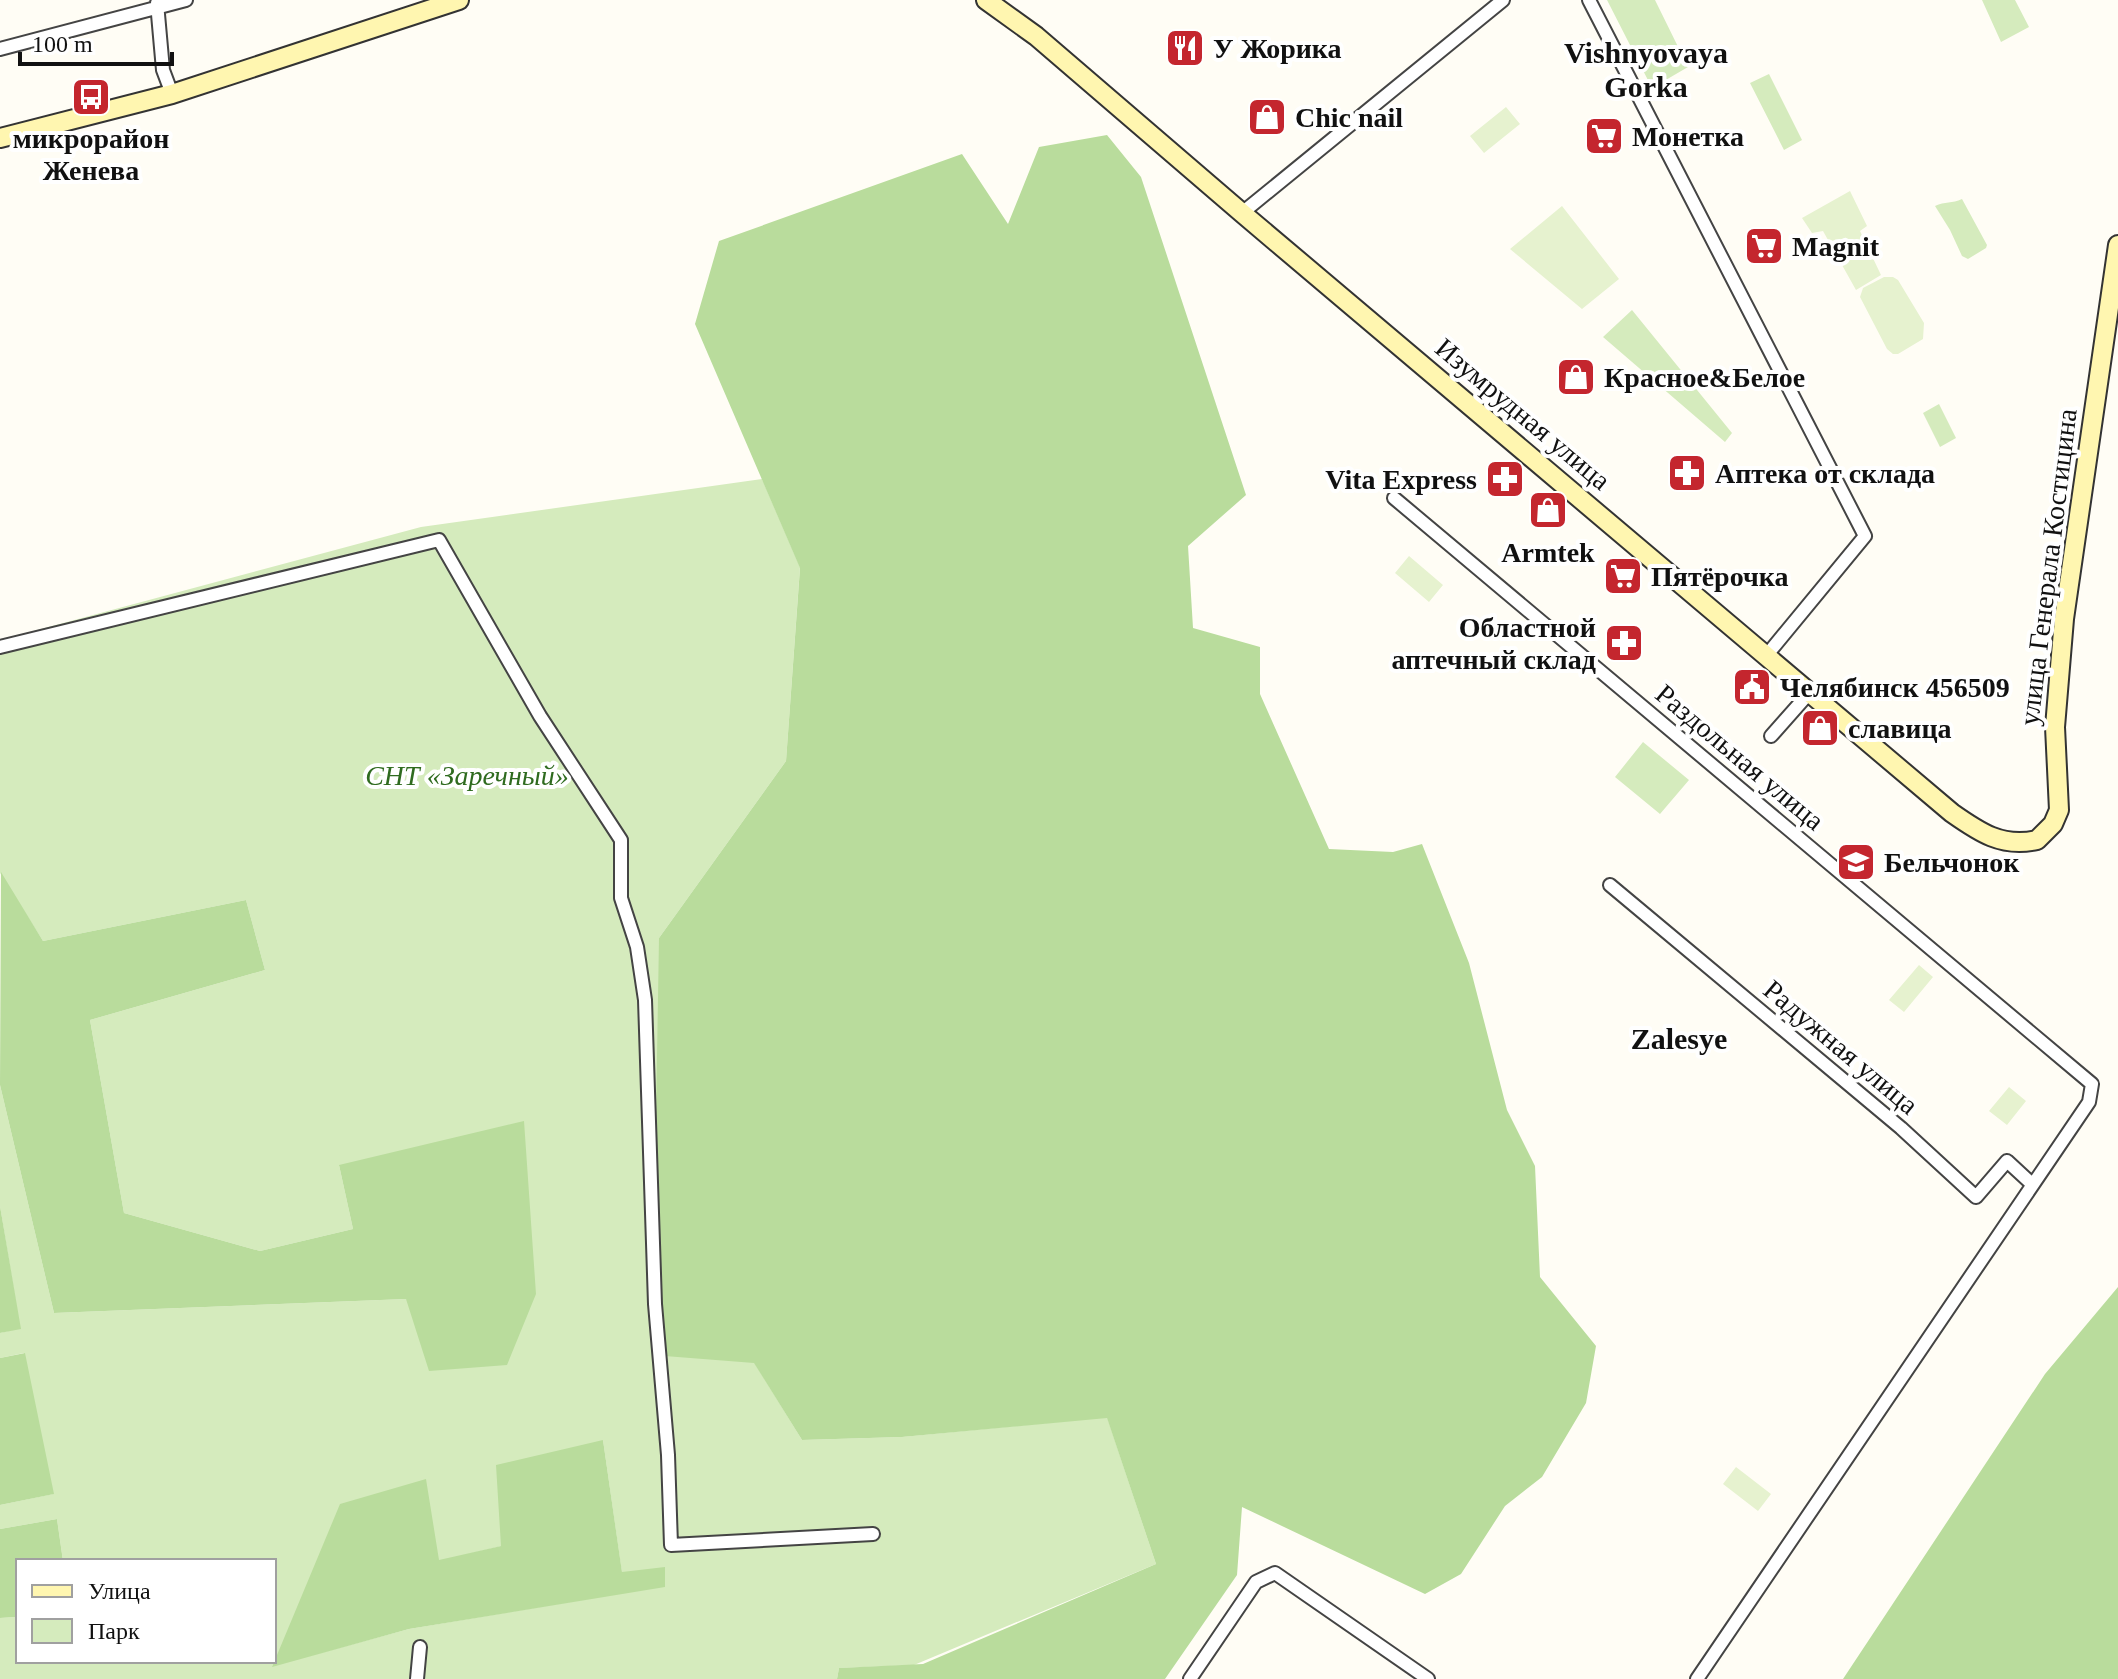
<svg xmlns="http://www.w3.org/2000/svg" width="2118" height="1679" viewBox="0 0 2118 1679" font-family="'Times New Roman',serif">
	<rect width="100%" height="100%" fill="#fffdf5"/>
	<path fill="#d5ebbd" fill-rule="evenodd" d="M 1607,0 L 1655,0 L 1688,67 L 1652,88 Z
		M 1982,0 L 2015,0 L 2029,27 L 2001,42 Z
		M 1769,74 L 1802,140 L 1784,150 L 1750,83 Z
		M 1962,199 L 1987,245 L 1986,248 L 1968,259 L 1962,256 L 1950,230 L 1935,206 C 1945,201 1952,204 1962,199 Z
		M 1632,310 L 1732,433 L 1725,442 L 1603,337 Z
		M 1939,404 L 1956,438 L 1940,447 L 1923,413 Z
		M 762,479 L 800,567 L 786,761 L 659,938 L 754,1362 L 802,1440 L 902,1437 L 1107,1417 L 1156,1564 L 914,1665 L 839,1668 L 837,1679 L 0,1679 L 0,1618 L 16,1617 L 18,1604 L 18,1661 L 274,1661 L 274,1561 L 63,1561 L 57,1519 L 0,1529 L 0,1505 L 53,1494 L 24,1353 L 0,1358 L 0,1333 L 20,1328 L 0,1206 L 0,1085 L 54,1313 L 406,1299 L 507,1365 L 339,1165 L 353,1229 L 260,1251 L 124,1213 L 90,1020 L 265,970 L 246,900 L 43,941 L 0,873 L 0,640 L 421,527 ZM 603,1440 L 622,1573 L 664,1568 L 665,1586 L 409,1629 L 272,1666 L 439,1561 L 502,1546 Z
		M 1643,742 L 1689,780 L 1660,814 L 1615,777 Z"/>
	<path fill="#b9dc9c" d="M 1107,135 L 1141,177 L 1246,495 L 1188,546 L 1193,628 L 1260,647 L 1260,694 L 1329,849 L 1393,852 L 1422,844 L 1469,963 L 1507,1110 L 1535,1166 L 1540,1277 L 1596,1346 L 1586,1403 L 1542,1477 L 1505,1506 L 1461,1574 L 1425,1594 L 1242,1507 L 1237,1575 L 1165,1679 L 837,1679 L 839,1668 L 923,1664 L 1156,1564 L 1107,1418 L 902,1437 L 802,1440 L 754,1363 L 652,1355 L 659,938 L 786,761 L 800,568 L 695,324 L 719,241 L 962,154 L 1008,224 L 1039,147 Z
		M 1,872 L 43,941 L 246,900 L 265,970 L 90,1020 L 124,1213 L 260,1251 L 353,1229 L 339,1165 L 524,1121 L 536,1294 L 507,1365 L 429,1371 L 406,1299 L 54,1313 L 0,1085 Z
		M 0,1206 L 21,1329 L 0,1333 Z
		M 2118,1287 L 2118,1679 L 1843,1679 L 2045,1374 Z
		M 25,1353 L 54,1494 L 0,1505 L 0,1358 Z
		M 603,1440 L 622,1572 L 665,1567 L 665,1587 L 409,1629 L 272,1667 L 340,1504 L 426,1479 L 439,1560 L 501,1546 L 496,1465 Z
		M 57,1519 L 63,1561 L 18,1561 L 16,1617 L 0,1618 L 0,1529 Z"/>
	<path fill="#e6f2cf" d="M 1506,107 L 1520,124 L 1484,153 L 1470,136 Z
		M 1850,191 L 1867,226 L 1860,231 L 1881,275 L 1856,290 L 1823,231 L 1812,233 L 1802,218 Z
		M 1562,206 L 1619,279 L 1582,309 L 1510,249 Z
		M 1884,277 L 1893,277 L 1898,280 L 1924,323 L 1923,339 L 1898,354 L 1893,354 L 1887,349 L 1860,297 L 1863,288 Z
		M 1409,556 L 1443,585 L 1429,602 L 1395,573 Z
		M 1919,965 L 1933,977 L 1904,1012 L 1889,1000 Z
		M 2009,1087 L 2026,1101 L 2007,1125 L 1989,1111 Z
		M 1736,1467 L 1771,1494 L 1758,1511 L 1723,1484 Z"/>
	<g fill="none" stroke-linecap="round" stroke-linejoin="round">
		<defs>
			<path id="street" d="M 1589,0 L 1865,536 L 1766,656
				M 157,3 L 163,70 L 172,94
				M 0,49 L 186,0
				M 1242,213 L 1503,0
				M 1394,498 L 2092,1084 L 2089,1102 L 1697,1679
				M 0,647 L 439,540 L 540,716 L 621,840 L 621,898 L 637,947 L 645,1000 L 655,1304 L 668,1455 L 671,1545 L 873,1534
				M 1771,736 L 1810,692
				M 1610,885 L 1901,1128 L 1976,1197 L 2007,1161 L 2032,1184
				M 417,1679 L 420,1647
				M 1190,1679 L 1256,1582 L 1275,1573 L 1428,1679"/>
			<path id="secondary" d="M 986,0 L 1036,36 L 1242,213 L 1952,813 C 1979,832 2002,848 2037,840 L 2053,824 L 2059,810 L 2055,727 L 2064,619 L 2118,245
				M 0,138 L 172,94 L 459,0"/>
		</defs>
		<use href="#street" stroke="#444" stroke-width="16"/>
		<use href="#secondary" stroke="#333" stroke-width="22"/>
		<use href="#street" stroke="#fff" stroke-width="12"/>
		<use href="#secondary" stroke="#fff6b0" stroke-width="18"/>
	</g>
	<defs>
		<symbol id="restaurant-square" viewBox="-11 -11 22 22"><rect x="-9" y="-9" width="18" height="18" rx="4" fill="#c4262e" stroke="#fff"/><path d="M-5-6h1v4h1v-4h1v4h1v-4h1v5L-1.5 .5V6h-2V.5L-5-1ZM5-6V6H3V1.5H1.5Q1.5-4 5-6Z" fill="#fff"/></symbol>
		<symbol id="bus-square" viewBox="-11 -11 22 22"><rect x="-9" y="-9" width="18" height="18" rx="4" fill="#c4262e" stroke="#fff"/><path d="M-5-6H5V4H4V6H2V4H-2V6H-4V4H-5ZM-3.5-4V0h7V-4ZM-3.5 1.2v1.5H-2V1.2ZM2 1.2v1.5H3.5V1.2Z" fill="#fff"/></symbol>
		<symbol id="shop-square" viewBox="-11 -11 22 22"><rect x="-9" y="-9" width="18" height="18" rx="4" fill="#c4262e" stroke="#fff"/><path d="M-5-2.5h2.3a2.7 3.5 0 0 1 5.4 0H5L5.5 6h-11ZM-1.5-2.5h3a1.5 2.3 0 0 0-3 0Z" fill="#fff"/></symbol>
		<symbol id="supermarket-square" viewBox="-11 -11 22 22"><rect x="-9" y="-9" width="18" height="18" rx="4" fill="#c4262e" stroke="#fff"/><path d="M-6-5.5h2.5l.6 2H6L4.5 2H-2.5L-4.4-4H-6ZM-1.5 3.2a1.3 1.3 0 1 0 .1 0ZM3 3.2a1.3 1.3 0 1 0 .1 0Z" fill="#fff"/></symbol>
		<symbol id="pharmacy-square" viewBox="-11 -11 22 22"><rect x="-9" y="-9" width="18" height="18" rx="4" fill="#c4262e" stroke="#fff"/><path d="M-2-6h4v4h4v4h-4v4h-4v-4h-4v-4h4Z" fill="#fff"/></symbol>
		<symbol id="civic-square" viewBox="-11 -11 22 22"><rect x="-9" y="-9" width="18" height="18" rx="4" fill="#c4262e" stroke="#fff"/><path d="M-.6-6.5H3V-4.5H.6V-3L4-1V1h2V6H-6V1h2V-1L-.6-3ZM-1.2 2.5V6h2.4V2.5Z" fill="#fff"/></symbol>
		<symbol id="school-square" viewBox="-11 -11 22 22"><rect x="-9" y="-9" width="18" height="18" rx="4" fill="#c4262e" stroke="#fff"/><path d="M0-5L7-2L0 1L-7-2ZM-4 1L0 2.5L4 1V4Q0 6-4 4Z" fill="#fff"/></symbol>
	</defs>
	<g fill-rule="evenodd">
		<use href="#restaurant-square" x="1163" y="26" width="44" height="44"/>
		<use href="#bus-square" x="69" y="75" width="44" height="44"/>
		<use href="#shop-square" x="1245" y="95" width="44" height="44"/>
		<use href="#supermarket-square" x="1582" y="114" width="44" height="44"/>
		<use href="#supermarket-square" x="1742" y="224" width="44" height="44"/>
		<use href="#shop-square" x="1554" y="355" width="44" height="44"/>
		<use href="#pharmacy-square" x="1665" y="451" width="44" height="44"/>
		<use href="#pharmacy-square" x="1483" y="457" width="44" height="44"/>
		<use href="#shop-square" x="1526" y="488" width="44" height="44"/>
		<use href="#supermarket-square" x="1601" y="554" width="44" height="44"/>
		<use href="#pharmacy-square" x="1602" y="621" width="44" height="44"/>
		<use href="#civic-square" x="1730" y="665" width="44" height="44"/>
		<use href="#shop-square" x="1798" y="706" width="44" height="44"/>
		<use href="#school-square" x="1834" y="840" width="44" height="44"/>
	</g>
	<g text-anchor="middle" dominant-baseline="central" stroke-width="8" stroke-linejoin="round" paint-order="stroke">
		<g font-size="28" font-weight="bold" fill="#111" stroke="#fff" text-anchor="start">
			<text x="1213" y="48">У Жорика</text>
			<text x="1295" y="117">Chic nail</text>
			<text x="1632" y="136">Монетка</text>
			<text x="91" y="138" text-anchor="middle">микрорайон<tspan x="91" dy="32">Женева</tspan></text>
			<text x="1792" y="246">Magnit</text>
			<text x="1604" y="377">Красное&amp;Белое</text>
			<text x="1715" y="473">Аптека от склада</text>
			<text x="1477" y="479" text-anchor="end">Vita Express</text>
			<text x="1548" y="552" text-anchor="middle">Armtek</text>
			<text x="1651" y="576">Пятёрочка</text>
			<text x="1596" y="627" text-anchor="end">Областной<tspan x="1596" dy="32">аптечный склад</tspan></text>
			<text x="1780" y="687">Челябинск 456509</text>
			<text x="1848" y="728">славица</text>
			<text x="1884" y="862">Бельчонок</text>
		</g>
		<g font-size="28" fill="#111" stroke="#fff">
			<text transform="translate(1523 414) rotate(40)">Изумрудная улица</text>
			<text transform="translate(2048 567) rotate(-83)">улица Генерала Костицина</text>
			<text transform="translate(1740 757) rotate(40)">Раздольная улица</text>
			<text transform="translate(1841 1047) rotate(40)">Радужная улица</text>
		</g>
		<g font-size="28" font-style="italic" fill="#2f6b1f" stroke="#fff">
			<text x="467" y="775">СНТ «Заречный»</text>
		</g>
		<g font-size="30" font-weight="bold" fill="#111" stroke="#fff">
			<text x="1646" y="52">Vishnyovaya<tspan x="1646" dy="34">Gorka</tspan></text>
			<text x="1679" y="1038">Zalesye</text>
		</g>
	</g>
	<rect x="16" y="1559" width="260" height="104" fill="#ffffff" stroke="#a0a0a0" stroke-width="2"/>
	<rect x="32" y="1585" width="40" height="12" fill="#fff6b0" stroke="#a0a0a0" stroke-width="2"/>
	<text x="88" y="1599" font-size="24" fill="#111111">Улица</text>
	<rect x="32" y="1619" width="40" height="24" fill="#d5ebbd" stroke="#a0a0a0" stroke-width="2"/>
	<text x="88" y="1639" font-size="24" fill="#111111">Парк</text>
	<path d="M20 52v12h152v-12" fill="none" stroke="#111111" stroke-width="4"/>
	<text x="32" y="52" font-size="24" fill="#111111" stroke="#ffffff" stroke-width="6" paint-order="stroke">100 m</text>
</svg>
